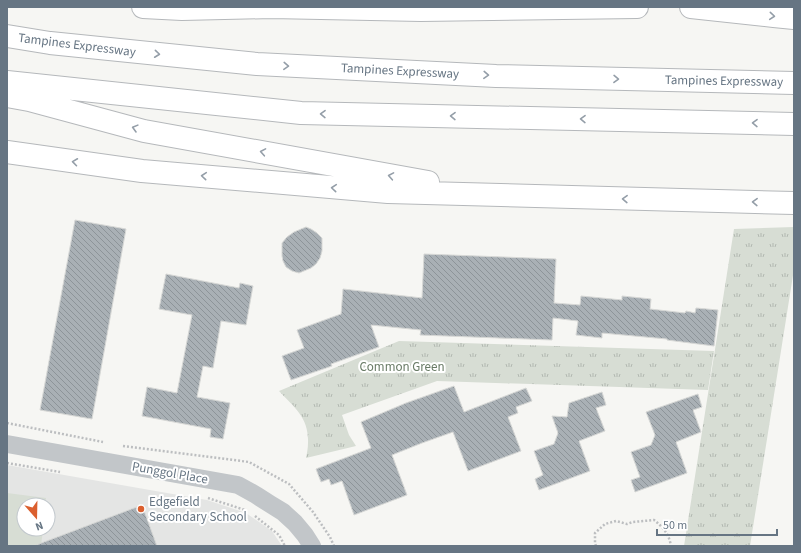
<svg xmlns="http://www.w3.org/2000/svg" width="801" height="553" viewBox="0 0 801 553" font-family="'Source Sans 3',sans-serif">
	<defs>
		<pattern id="park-tufts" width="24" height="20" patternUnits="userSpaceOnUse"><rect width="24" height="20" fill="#d7ddd4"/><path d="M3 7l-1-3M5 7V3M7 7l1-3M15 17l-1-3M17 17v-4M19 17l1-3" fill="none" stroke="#b2b8b1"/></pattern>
		<pattern id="building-back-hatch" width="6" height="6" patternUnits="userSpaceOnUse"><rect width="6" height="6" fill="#a9b0b5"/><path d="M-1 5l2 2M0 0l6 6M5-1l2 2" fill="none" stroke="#8d9499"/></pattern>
	</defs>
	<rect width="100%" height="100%" fill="#f6f6f3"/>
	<path fill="#e4e5e4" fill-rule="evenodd" d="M 7,465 L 207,500 L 246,513 L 272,531 L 282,546 L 7,546 ZM 24,505 L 48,505 L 48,529 L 24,529 Z"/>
	<path fill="url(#park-tufts)" d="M 794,227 L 794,269 L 750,546 L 684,546 L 734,229 Z
		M 399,341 L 714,351 L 708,390 L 437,381 L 342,415 L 349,435 L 356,446 L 306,458 C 307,453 308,448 308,443 C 309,418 295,408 279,391 Z"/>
	<path fill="#d7ddd4" d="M 7,493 L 46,498 L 45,505 L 24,505 L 24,529 L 43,529 L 41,546 L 7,546 Z"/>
	<path fill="url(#building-back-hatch)" stroke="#d7d8d6" d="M 75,220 L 126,229 L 92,419 L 40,410 Z
		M 306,227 L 311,229 L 317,233 L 322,238 L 322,251 L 320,258 L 316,264 L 311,268 L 299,273 L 292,271 L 286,267 L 283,261 L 282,256 L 282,243 L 287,237 L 294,232 Z
		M 424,254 L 556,259 L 554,303 L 580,305 L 581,296 L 622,300 L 622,296 L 651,299 L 650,309 L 685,313 L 686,311 L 695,313 L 696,308 L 718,310 L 714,346 L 667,340 L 667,339 L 602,333 L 602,338 L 576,335 L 578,321 L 553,318 L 552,340 L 420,335 L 421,330 L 371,325 L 379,347 L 331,364 L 332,366 L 291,380 L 282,356 L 304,348 L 297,330 L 341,314 L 343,289 L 422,298 Z
		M 166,274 L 239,288 L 240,283 L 253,286 L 246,325 L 221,321 L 213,368 L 203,366 L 197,397 L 230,403 L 223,439 L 210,437 L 211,429 L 142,416 L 147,387 L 177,393 L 192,315 L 159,309 Z
		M 454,386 L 464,412 L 526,388 L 532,401 L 516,407 L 518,413 L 508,417 L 521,451 L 468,471 L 453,432 L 422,443 L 392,455 L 407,495 L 354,515 L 342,481 L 331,485 L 329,479 L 321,482 L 316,469 L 371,448 L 361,422 L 406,403 Z
		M 602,392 L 606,405 L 596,408 L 605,431 L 579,441 L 590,471 L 539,490 L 535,479 L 543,475 L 534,451 L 554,444 L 558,433 L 552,416 L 567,417 L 569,403 Z
		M 698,394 L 702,407 L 693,410 L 701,432 L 676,442 L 687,473 L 635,492 L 631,480 L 640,477 L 631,452 L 651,445 L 655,435 L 646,412 Z
		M 142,505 L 157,546 L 36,546 L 36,545 Z"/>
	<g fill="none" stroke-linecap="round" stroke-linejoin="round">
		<defs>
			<path id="highway" d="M 143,7 L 182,9 L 271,7 L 421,10 L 637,7
				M 691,7 L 774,16 L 794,18
				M 7,36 L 50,43 L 257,64 L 496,76 L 794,83
				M 7,82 L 301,113 L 794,124
				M 7,96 L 29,100 L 144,131 L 428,182
				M 7,152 L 142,171 L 388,192 L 794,203"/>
		</defs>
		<use href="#highway" stroke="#b5b8bb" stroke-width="24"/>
		<path stroke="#bcbec0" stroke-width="2.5" stroke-dasharray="2 2" stroke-linecap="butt" d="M 7,423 L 103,442
			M 123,446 L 249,462 L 289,484 L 313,512 L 330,537 L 334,546
			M 7,463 L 60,472
			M 208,498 L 245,510
			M 255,516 L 279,535 L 285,546
			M 596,546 L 595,543 L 595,533 L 605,524 L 616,521 L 627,524 L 633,522 L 654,520 C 663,527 669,534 671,546"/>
		<path stroke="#c2c6c9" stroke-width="18" d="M 7,444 L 238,485 L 256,495 L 270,504 L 283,512 L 295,523 L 305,535 L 312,546"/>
		<use href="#highway" stroke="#fff" stroke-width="22"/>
	</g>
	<defs><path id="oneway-chevron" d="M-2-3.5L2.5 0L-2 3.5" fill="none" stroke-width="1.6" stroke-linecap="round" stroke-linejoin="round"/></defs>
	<g stroke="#949ea8">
		<use href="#oneway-chevron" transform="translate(772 16) rotate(5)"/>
		<use href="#oneway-chevron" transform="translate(157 54) rotate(6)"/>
		<use href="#oneway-chevron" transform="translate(286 66) rotate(3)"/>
		<use href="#oneway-chevron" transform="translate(486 75) rotate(3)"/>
		<use href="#oneway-chevron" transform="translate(616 79) rotate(1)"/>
		<use href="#oneway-chevron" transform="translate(323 114) rotate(-179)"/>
		<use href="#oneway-chevron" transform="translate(453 116) rotate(-179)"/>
		<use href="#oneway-chevron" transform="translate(583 119) rotate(-179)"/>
		<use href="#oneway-chevron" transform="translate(755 123) rotate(-179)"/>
		<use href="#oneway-chevron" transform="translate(135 128) rotate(-165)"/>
		<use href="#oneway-chevron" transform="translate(263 152) rotate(-170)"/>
		<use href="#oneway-chevron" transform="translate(75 162) rotate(-172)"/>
		<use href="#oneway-chevron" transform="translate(204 176) rotate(-175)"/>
		<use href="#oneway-chevron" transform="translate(391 176) rotate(-170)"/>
		<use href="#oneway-chevron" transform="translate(334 188) rotate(-175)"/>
		<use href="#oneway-chevron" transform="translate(625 199) rotate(-178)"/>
		<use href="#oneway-chevron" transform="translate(755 202) rotate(-178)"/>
	</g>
	<circle fill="#db5f2e" stroke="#fff" stroke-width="1.5" cx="141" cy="509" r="4"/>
	<g text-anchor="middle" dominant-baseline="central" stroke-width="4" stroke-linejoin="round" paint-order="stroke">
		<g font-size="13" fill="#667583" stroke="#fff">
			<text transform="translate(77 45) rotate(7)">Tampines Expressway</text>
			<text transform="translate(400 71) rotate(3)">Tampines Expressway</text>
			<text transform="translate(724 81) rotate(1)">Tampines Expressway</text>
			<text transform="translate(170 473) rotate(10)">Punggol Place</text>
		</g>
		<g font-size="13" fill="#687a65" stroke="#fff">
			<text x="402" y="367">Common Green</text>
		</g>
		<g font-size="13" fill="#667583" stroke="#fff" text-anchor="start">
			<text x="149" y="502">Edgefield<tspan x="149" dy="15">Secondary School</tspan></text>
		</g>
	</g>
	<rect width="801" height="553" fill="none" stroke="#667583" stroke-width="16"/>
	<g transform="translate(36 517) rotate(160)"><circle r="19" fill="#ffffff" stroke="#c2c8cd"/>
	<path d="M0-3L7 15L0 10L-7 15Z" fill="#db5f2e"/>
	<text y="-6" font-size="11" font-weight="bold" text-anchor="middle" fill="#667583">N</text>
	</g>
	<path d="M657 529v6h120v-6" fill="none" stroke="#667583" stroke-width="2"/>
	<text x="663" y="529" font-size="12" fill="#667583" stroke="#ffffff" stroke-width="3" paint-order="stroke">50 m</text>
</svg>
